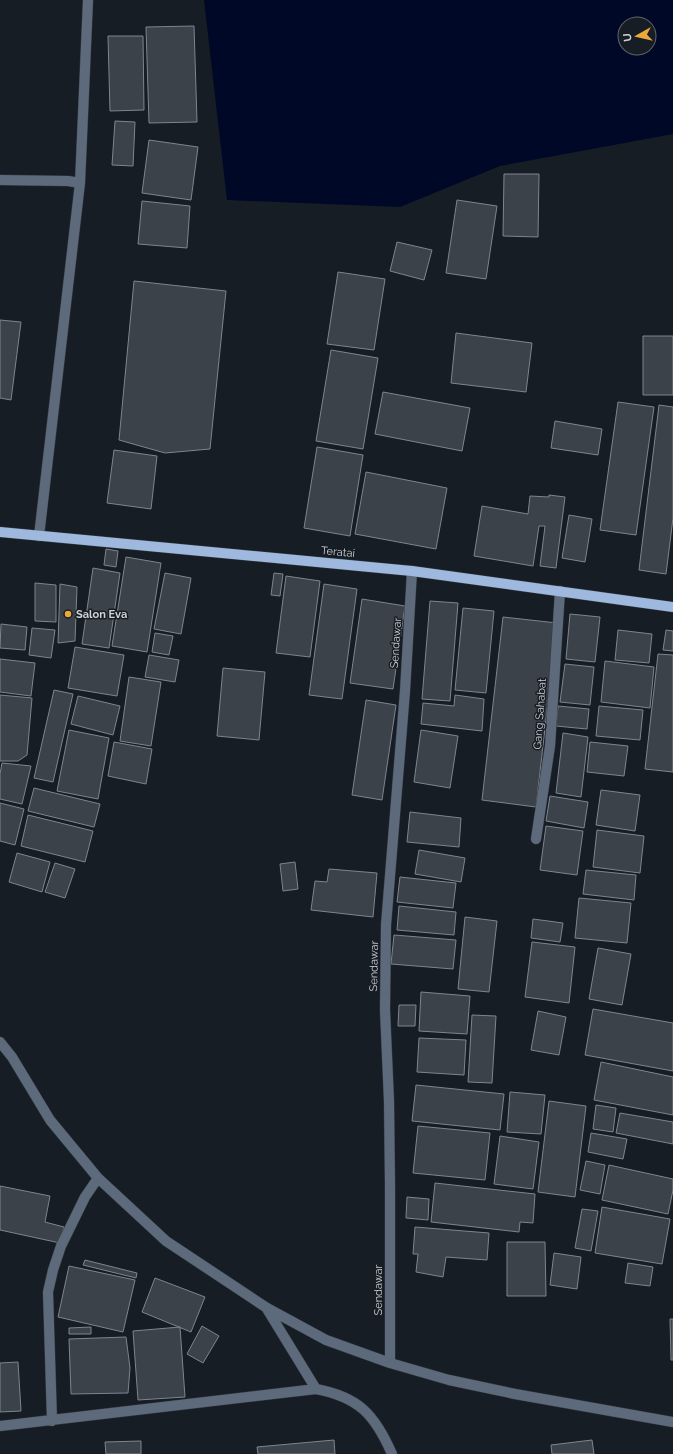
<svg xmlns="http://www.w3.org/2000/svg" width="673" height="1454" viewBox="0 0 673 1454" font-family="Raleway,sans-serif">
	<rect width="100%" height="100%" fill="#171d24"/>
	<path fill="#000827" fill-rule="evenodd" d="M 204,0 L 673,0 L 673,134 L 500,166 L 400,207 L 227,200 ZM 625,24 L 649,24 L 649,48 L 625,48 Z"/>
	<path fill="#3c424a" stroke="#7e858f" d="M 194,26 L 197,122 L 149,123 L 146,27 Z
		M 108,36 L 143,36 L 144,110 L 110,111 Z
		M 115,121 L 135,122 L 133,166 L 112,165 Z
		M 149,140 L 198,147 L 191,200 L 142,193 Z
		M 504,174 L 539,174 L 538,237 L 503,236 Z
		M 457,200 L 497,206 L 486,279 L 446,273 Z
		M 142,201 L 190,206 L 187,248 L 138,244 Z
		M 397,242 L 432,250 L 424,280 L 390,271 Z
		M 338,272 L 385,279 L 374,350 L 327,344 Z
		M 134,281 L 226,291 L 210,449 L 165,453 L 119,440 Z
		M 0,320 L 21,322 L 11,400 L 0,398 Z
		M 456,333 L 532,343 L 526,392 L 451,383 Z
		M 643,336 L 673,336 L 673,395 L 643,395 Z
		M 331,350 L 378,358 L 363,449 L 316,441 Z
		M 383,392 L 470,408 L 462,451 L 375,434 Z
		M 618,402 L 654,407 L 636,535 L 600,530 Z
		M 659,405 L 673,407 L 673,518 L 666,574 L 639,570 Z
		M 555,421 L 602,429 L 598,455 L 551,448 Z
		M 317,447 L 363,455 L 350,536 L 304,528 Z
		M 114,450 L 157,456 L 151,509 L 107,503 Z
		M 366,472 L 447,488 L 436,549 L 355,534 Z
		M 549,495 L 565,497 L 556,568 L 540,566 L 545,526 L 539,526 L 533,566 L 474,556 L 482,506 L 528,514 L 530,496 L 549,497 Z
		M 569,515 L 592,519 L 585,562 L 562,558 Z
		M 106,549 L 118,551 L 116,567 L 104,565 Z
		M 126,557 L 161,563 L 147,652 L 112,646 Z
		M 93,568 L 120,573 L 109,648 L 82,644 Z
		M 165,573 L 191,578 L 181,634 L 154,629 Z
		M 274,573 L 283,574 L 280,596 L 271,595 Z
		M 286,576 L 320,581 L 310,657 L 276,653 Z
		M 35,583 L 56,585 L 56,622 L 35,621 Z
		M 60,584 L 77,587 L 75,641 L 58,643 Z
		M 324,584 L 357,589 L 342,699 L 309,695 Z
		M 362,599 L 405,606 L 393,689 L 350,683 Z
		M 430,601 L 458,603 L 450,701 L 422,699 Z
		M 463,608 L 494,611 L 486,693 L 455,690 Z
		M 570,614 L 600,617 L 595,662 L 566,659 Z
		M 503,617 L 557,623 L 536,807 L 482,800 Z
		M 1,624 L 27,627 L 25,650 L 0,648 Z
		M 32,628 L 55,630 L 51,658 L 29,655 Z
		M 618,630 L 652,634 L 649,663 L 615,660 Z
		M 666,630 L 673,631 L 673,651 L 663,650 Z
		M 155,633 L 173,636 L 169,655 L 152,652 Z
		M 75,647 L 124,655 L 117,696 L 68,688 Z
		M 658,654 L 673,655 L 673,772 L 645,769 Z
		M 149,655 L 179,660 L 175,682 L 145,677 Z
		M 0,659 L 35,663 L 31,696 L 0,692 Z
		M 605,661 L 654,667 L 650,708 L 601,702 Z
		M 565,664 L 594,667 L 590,705 L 560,702 Z
		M 223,668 L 265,672 L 259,740 L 217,736 Z
		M 129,677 L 161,682 L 151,746 L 120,741 Z
		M 54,690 L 73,694 L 53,782 L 34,778 Z
		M 0,695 L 32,698 L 27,755 L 18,761 L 0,761 Z
		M 455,695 L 484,699 L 482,731 L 421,724 L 423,703 L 454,706 Z
		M 78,696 L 120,706 L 113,735 L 71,724 Z
		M 366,700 L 396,705 L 382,800 L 352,795 Z
		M 558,706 L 589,709 L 587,729 L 556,726 Z
		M 599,706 L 643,710 L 640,740 L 596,736 Z
		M 69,730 L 109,738 L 98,799 L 57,791 Z
		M 421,730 L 458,736 L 450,788 L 414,782 Z
		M 563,733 L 588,737 L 581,797 L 556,793 Z
		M 114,742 L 152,749 L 146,784 L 108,776 Z
		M 590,742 L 628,746 L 624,776 L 587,772 Z
		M 2,763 L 31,766 L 22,804 L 0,799 L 0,774 Z
		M 34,788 L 100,804 L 94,827 L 28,811 Z
		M 601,790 L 640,795 L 635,831 L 596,825 Z
		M 550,796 L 588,802 L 584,828 L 546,821 Z
		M 0,803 L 24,809 L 15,845 L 0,841 Z
		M 410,812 L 461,818 L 459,847 L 407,842 Z
		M 28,815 L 93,831 L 85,862 L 21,846 Z
		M 546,826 L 583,831 L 577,875 L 540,870 Z
		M 597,830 L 644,836 L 640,873 L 593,867 Z
		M 419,850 L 465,858 L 461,882 L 415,874 Z
		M 17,853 L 50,862 L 42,892 L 9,882 Z
		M 295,862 L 298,889 L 283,891 L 280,864 Z
		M 55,863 L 75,869 L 65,898 L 45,892 Z
		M 329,869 L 377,873 L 373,917 L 311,910 L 315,881 L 327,882 Z
		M 586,870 L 636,875 L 634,900 L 583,894 Z
		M 400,877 L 456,883 L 453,908 L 397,902 Z
		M 579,898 L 631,903 L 627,943 L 575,938 Z
		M 399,906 L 456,912 L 454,935 L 397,930 Z
		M 465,917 L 497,921 L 489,992 L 458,989 Z
		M 533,919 L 563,923 L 560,942 L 531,938 Z
		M 394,935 L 456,940 L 453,969 L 391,964 Z
		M 532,942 L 575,947 L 569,1003 L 525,997 Z
		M 598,948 L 631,954 L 622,1005 L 589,999 Z
		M 421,992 L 470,996 L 467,1034 L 419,1031 Z
		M 399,1005 L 416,1005 L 415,1026 L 398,1026 Z
		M 593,1009 L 673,1023 L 673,1071 L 585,1055 Z
		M 538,1011 L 566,1017 L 559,1055 L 531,1050 Z
		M 472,1015 L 496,1016 L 492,1083 L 468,1082 Z
		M 419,1038 L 466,1040 L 464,1075 L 417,1072 Z
		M 601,1062 L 673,1077 L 673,1115 L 594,1100 Z
		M 416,1085 L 504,1094 L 500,1130 L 412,1121 Z
		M 510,1092 L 545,1095 L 541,1134 L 507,1132 Z
		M 549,1101 L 586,1106 L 575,1197 L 538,1192 Z
		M 596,1105 L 616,1108 L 613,1132 L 593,1129 Z
		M 620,1113 L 673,1122 L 673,1144 L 616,1133 Z
		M 418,1126 L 490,1133 L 485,1180 L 413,1173 Z
		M 591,1133 L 627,1139 L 623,1159 L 588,1152 Z
		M 500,1136 L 539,1142 L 533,1189 L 494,1184 Z
		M 586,1161 L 605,1165 L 600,1194 L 580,1190 Z
		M 609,1165 L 673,1179 L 673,1190 L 668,1214 L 602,1200 Z
		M 435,1183 L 535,1194 L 533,1223 L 520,1222 L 519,1232 L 431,1222 Z
		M 0,1186 L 50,1196 L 45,1222 L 64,1227 L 60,1243 L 0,1230 Z
		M 407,1197 L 429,1199 L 428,1220 L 406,1218 Z
		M 602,1207 L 670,1219 L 662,1264 L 595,1253 Z
		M 582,1209 L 598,1211 L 591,1251 L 575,1248 Z
		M 415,1227 L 489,1233 L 487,1260 L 446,1257 L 443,1277 L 416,1272 L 418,1254 L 413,1254 Z
		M 507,1242 L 545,1242 L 546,1296 L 507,1296 Z
		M 554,1253 L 581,1257 L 577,1289 L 550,1285 Z
		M 85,1260 L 137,1273 L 136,1278 L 83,1265 Z
		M 628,1263 L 653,1267 L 650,1286 L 625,1283 Z
		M 69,1266 L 135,1280 L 123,1332 L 58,1317 Z
		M 155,1278 L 205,1297 L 191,1332 L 142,1312 Z
		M 670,1319 L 673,1319 L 673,1360 L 671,1360 Z
		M 202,1326 L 219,1336 L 203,1363 L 187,1354 Z
		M 91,1327 L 91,1334 L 69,1334 L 69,1328 Z
		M 180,1327 L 185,1397 L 138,1400 L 133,1331 Z
		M 126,1337 L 130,1368 L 128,1393 L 71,1394 L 69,1339 Z
		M 18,1362 L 21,1411 L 0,1412 L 0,1363 Z
		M 334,1440 L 335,1454 L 258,1454 L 257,1447 Z
		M 592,1440 L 594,1454 L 552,1454 L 551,1445 Z
		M 141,1441 L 141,1454 L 106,1454 L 105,1442 Z"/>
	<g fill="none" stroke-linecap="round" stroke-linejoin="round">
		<defs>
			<path id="minor" d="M 0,180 L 68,181 L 80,183 L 39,536
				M 80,183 L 88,0
				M 536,839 L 550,746 L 560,591
				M 0,1042 L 12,1057 L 50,1120 L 98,1178 L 166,1241 L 267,1308 L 326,1340 L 390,1363 L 449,1380 L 515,1394 L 673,1422
				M 267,1309 L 316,1389
				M 390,1363 L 390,1186 L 389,1101 L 385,1010 L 386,925 L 405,691 L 412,571
				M 52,1421 L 48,1292 L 53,1270 L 61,1246 L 85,1197 L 98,1178
				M 0,1426 L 316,1389 C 359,1397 375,1415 392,1454"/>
			<path id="major" d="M 0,532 L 412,571 L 673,607"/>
		</defs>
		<use href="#minor" stroke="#343a41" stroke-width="11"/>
		<use href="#major" stroke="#343a41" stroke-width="11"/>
		<use href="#minor" stroke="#5d6a7b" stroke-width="10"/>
		<use href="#major" stroke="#9eb9dd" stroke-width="10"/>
	</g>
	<circle fill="#eca93b" stroke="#171d24" stroke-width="1.5" cx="68" cy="614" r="4"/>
	<g text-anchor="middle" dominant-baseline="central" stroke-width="3" stroke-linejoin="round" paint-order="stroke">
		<g font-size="11" fill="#ced1d7" stroke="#171d24">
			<text transform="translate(338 552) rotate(5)">Teratai</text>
			<text transform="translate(396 643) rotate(-86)">Sendawar</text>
			<text transform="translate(540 714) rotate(-86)">Gang Sahabat</text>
			<text transform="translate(374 966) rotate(-89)">Sendawar</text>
			<text transform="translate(378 1290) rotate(-90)">Sendawar</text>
		</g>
		<g font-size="11" font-weight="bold" fill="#ced1d7" stroke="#171d24" text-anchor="start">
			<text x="76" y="614">Salon Eva</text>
		</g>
	</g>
	<g transform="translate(637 36) rotate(262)"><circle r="19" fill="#171d24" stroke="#60656c"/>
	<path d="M0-3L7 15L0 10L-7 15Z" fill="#eca93b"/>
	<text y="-6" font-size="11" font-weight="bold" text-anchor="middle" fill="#ced1d7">U</text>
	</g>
</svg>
